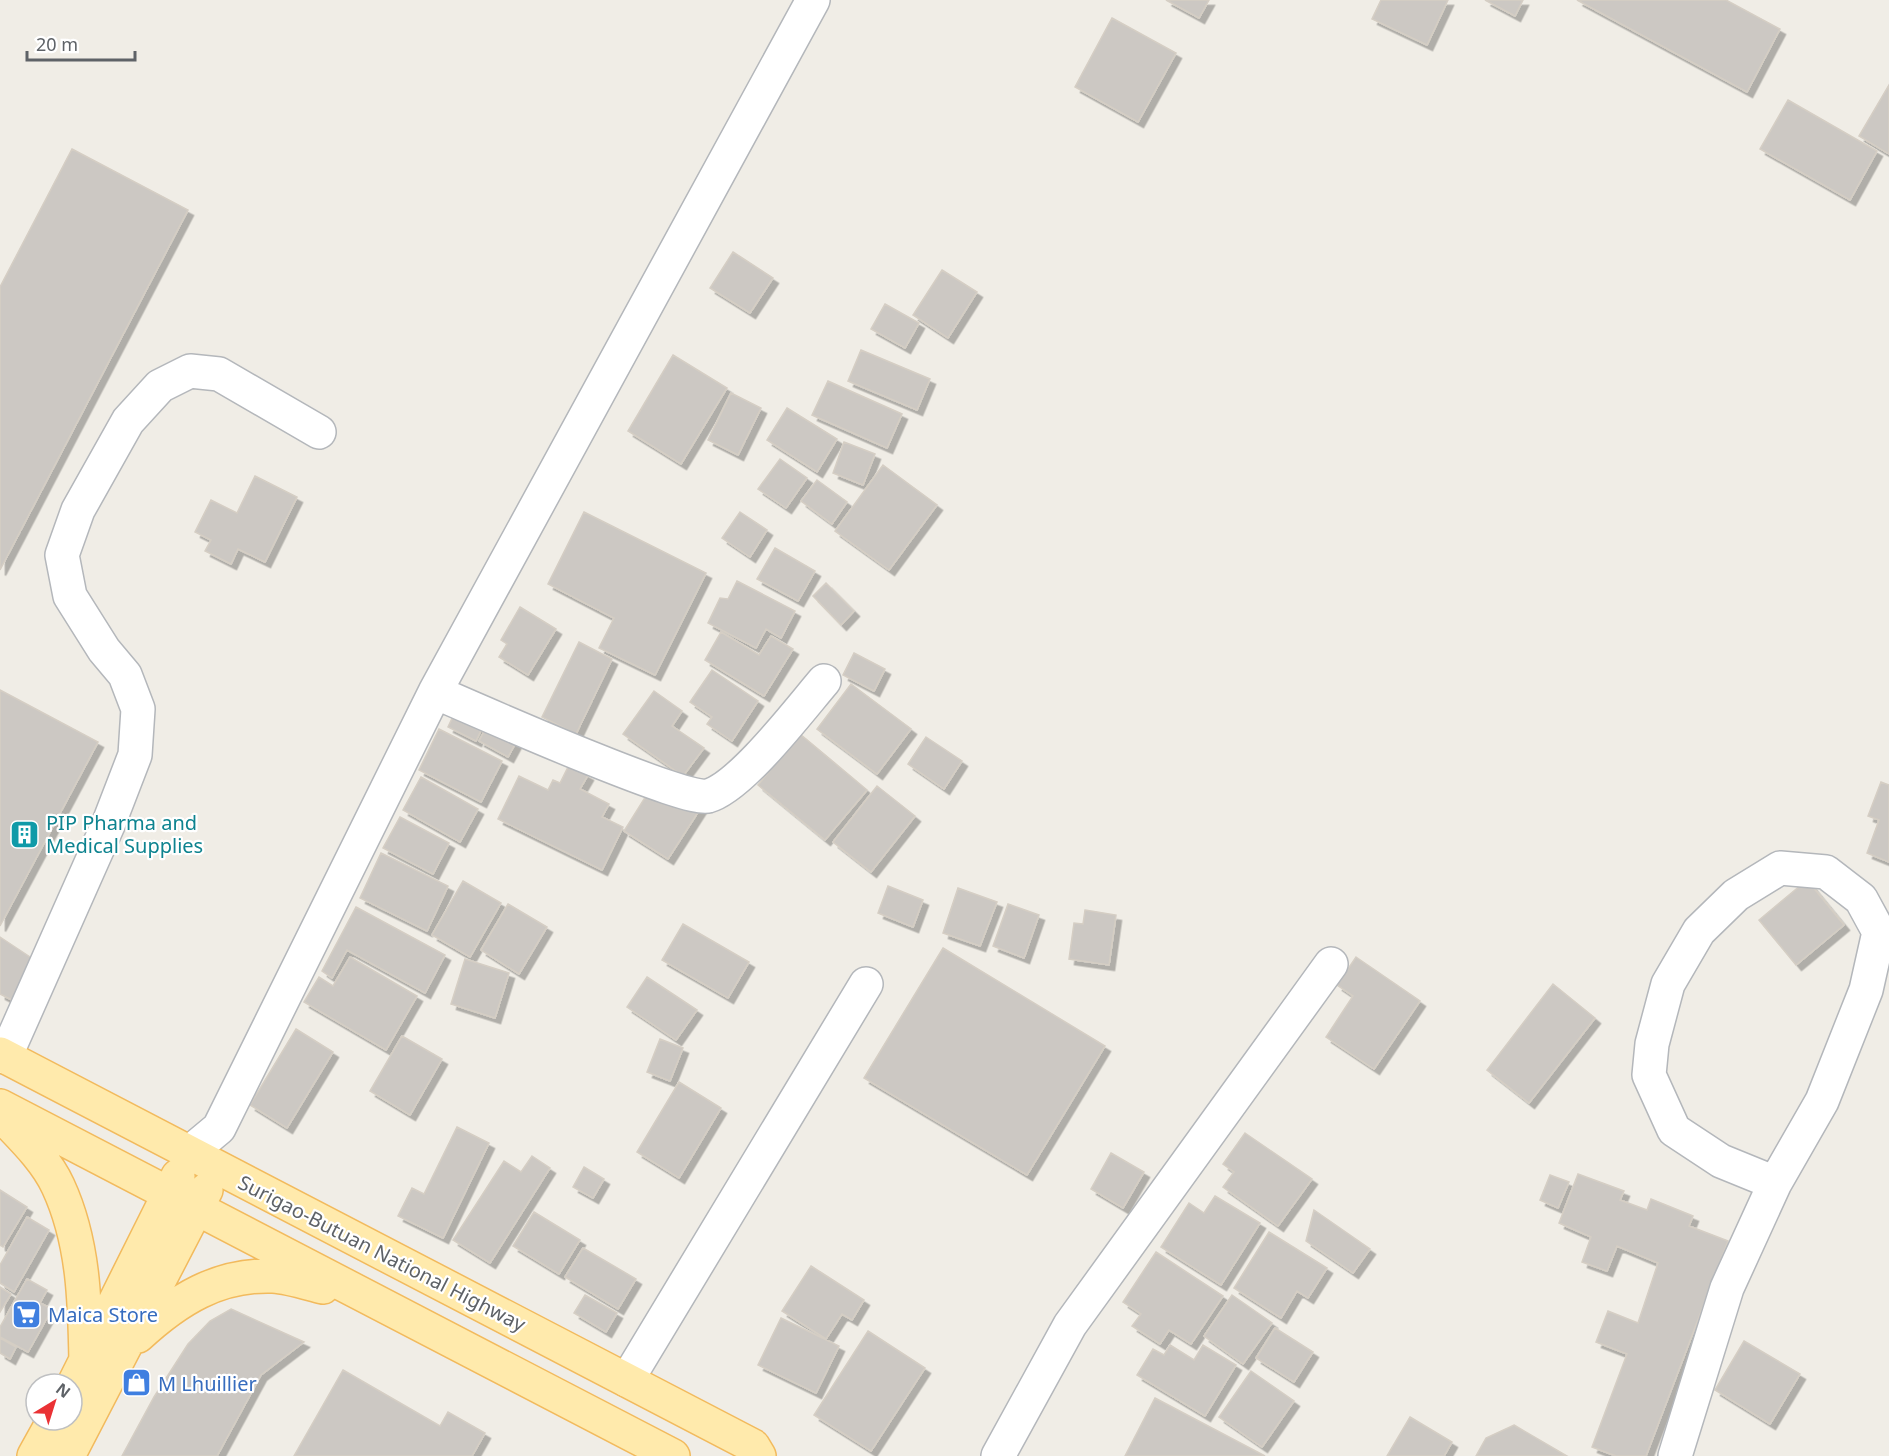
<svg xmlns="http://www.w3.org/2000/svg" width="1889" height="1456" viewBox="0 0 1889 1456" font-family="'Noto Sans',sans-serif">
	<defs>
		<filter id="shadow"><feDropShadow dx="5.5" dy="5.5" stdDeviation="0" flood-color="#0004"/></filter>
	</defs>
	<rect width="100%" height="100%" fill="#f0ede6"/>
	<path fill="#ccc8c3" stroke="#d5cec4" stroke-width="1.5" filter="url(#shadow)" d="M 1166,0 L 1209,0 L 1199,18 Z
		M 1381,0 L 1448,0 L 1427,45 L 1372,19 Z
		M 1485,0 L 1523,0 L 1515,16 Z
		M 1577,0 L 1726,0 L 1780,29 L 1747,92 Z
		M 1112,18 L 1176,53 L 1138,122 L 1075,87 Z
		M 1889,85 L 1889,154 L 1859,136 Z
		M 1788,100 L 1877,151 L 1850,200 L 1760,149 Z
		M 72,149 L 188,210 L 0,570 L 0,287 Z
		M 733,252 L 773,278 L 750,313 L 710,288 Z
		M 942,270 L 977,292 L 948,338 L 913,315 Z
		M 885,304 L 919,323 L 905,348 L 871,329 Z
		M 861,350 L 930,379 L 917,410 L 848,381 Z
		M 673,355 L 727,388 L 681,464 L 628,431 Z
		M 828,381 L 902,414 L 887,448 L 812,415 Z
		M 731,393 L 761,408 L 738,455 L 708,440 Z
		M 787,408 L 837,439 L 817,472 L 767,440 Z
		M 844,442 L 875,454 L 863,485 L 833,473 Z
		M 780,459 L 807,478 L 786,508 L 758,489 Z
		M 883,465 L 937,505 L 889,570 L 835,531 Z
		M 255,476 L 297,497 L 265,562 L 238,549 L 231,564 L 205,551 L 211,540 L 195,532 L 211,500 L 237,513 Z
		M 817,480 L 847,502 L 832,524 L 801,501 Z
		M 584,512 L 706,573 L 655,675 L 599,648 L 614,618 L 548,584 Z
		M 740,512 L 767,530 L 750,557 L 722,538 Z
		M 775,548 L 815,571 L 798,601 L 757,579 Z
		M 737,581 L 795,611 L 781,638 L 766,629 L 756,648 L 708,623 L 720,598 L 728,599 Z
		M 826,583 L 854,611 L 841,625 L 813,596 Z
		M 520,607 L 556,629 L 528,675 L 499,657 L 507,644 L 501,640 Z
		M 721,632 L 759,655 L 771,636 L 793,649 L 764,696 L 705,660 Z
		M 579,642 L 612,659 L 576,734 L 542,717 Z
		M 854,653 L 885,669 L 874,691 L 843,675 Z
		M 712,670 L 758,701 L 732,741 L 707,724 L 712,717 L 690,702 Z
		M 851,684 L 911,729 L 877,774 L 817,729 Z
		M 0,690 L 98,742 L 0,926 Z
		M 465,691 L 493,705 L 476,741 L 448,727 Z
		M 654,691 L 682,711 L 672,726 L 704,748 L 683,776 L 623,734 Z
		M 499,704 L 528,720 L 508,757 L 479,741 Z
		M 439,729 L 502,761 L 481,802 L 419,770 Z
		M 800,734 L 867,790 L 825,840 L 758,785 Z
		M 926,737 L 962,761 L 944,789 L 908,764 Z
		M 569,765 L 588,775 L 580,789 L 609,804 L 602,817 L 623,827 L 602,870 L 498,819 L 519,776 L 548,790 L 553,780 L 560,783 Z
		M 421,777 L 478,809 L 460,842 L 403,810 Z
		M 1881,782 L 1889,785 L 1889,862 L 1867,853 L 1879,820 L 1868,816 Z
		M 877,786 L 915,816 L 871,872 L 833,842 Z
		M 649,791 L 702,806 L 668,859 L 624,831 Z
		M 400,817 L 449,843 L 433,874 L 383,848 Z
		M 381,853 L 448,886 L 427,931 L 360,898 Z
		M 1807,880 L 1844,925 L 1796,965 L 1759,920 Z
		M 463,881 L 501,903 L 470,957 L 432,935 Z
		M 888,886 L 923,900 L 913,927 L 878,913 Z
		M 958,888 L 997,902 L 980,946 L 943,933 Z
		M 508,904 L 547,927 L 519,974 L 481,950 Z
		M 1008,904 L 1039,915 L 1024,958 L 993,946 Z
		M 356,907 L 445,955 L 425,993 L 347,950 L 332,978 L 322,971 Z
		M 1085,910 L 1116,915 L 1109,965 L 1069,959 L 1074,923 L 1083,924 Z
		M 683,924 L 749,962 L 728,998 L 662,960 Z
		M 0,937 L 39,963 L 18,1003 L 0,994 Z
		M 943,948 L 1105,1046 L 1027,1175 L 864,1078 Z
		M 350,957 L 417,996 L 386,1050 L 304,1002 L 319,977 L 333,986 Z
		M 1356,957 L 1420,1001 L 1374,1069 L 1326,1037 L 1353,996 L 1337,985 Z
		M 465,959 L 509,973 L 495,1018 L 451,1004 Z
		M 647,977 L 697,1010 L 676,1040 L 627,1007 Z
		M 1553,984 L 1595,1018 L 1529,1103 L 1487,1070 Z
		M 296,1029 L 333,1052 L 287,1128 L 250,1105 Z
		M 402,1036 L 442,1059 L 410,1115 L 370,1091 Z
		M 660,1039 L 683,1048 L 670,1081 L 647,1072 Z
		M 679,1082 L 721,1108 L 679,1178 L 637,1152 Z
		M 457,1127 L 489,1143 L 443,1238 L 398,1216 L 412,1188 L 424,1194 Z
		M 1245,1133 L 1312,1179 L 1278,1226 L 1223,1187 L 1234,1172 L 1223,1164 Z
		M 1111,1153 L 1144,1172 L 1123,1208 L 1091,1189 Z
		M 532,1156 L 550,1168 L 490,1263 L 453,1240 L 504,1161 L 521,1172 Z
		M 584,1167 L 604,1179 L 593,1198 L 573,1187 Z
		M 1578,1174 L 1624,1191 L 1620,1200 L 1647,1210 L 1651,1199 L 1693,1216 L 1689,1226 L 1728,1241 L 1646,1456 L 1616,1456 L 1592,1447 L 1627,1354 L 1596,1342 L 1608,1311 L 1638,1323 L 1658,1263 L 1617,1246 L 1607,1271 L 1582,1262 L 1591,1237 L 1559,1223 Z
		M 1550,1175 L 1569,1182 L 1558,1208 L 1540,1200 Z
		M 0,1190 L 27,1207 L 3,1247 L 0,1245 Z
		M 1215,1196 L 1260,1223 L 1221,1285 L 1161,1247 L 1189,1203 L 1204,1213 Z
		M 1314,1210 L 1370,1249 L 1353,1273 L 1306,1241 Z
		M 534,1212 L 580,1240 L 559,1274 L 513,1246 Z
		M 27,1217 L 49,1230 L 14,1292 L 0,1283 L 0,1265 Z
		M 1269,1232 L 1327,1268 L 1308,1298 L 1297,1291 L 1281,1318 L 1234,1288 Z
		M 583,1248 L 636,1279 L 618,1309 L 565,1277 Z
		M 1156,1252 L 1223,1296 L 1191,1344 L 1169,1330 L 1160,1344 L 1132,1326 L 1141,1314 L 1123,1302 Z
		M 811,1266 L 864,1300 L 852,1320 L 842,1314 L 826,1339 L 782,1311 Z
		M 27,1279 L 47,1290 L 40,1303 L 52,1309 L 28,1352 L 0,1337 L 0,1327 Z
		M 0,1287 L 11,1294 L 0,1312 Z
		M 585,1295 L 617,1313 L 606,1332 L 574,1313 Z
		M 1232,1295 L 1272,1323 L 1243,1364 L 1204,1336 Z
		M 231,1309 L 304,1342 L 261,1375 L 217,1456 L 122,1456 L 154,1397 L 188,1344 L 210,1321 Z
		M 781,1318 L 839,1346 L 816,1393 L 758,1365 Z
		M 1275,1328 L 1313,1352 L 1294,1382 L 1256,1358 Z
		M 868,1331 L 925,1368 L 871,1451 L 814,1415 Z
		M 0,1338 L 16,1347 L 10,1359 L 0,1353 Z
		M 1744,1341 L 1800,1374 L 1770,1424 L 1715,1390 Z
		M 1170,1345 L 1194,1360 L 1203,1345 L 1236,1365 L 1205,1416 L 1137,1375 L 1153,1349 L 1164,1355 Z
		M 343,1370 L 440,1426 L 448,1412 L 485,1433 L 472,1456 L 294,1456 Z
		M 1251,1371 L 1294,1401 L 1262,1447 L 1219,1417 Z
		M 1155,1398 L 1265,1456 L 1125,1456 Z
		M 1410,1417 L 1452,1442 L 1444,1456 L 1387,1456 Z
		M 1514,1425 L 1567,1456 L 1476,1456 L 1486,1438 Z"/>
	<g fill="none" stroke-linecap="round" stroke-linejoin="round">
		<defs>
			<path id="minor" d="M 435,692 C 472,708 686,803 708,796 C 741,787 800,709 824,681
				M 5,1057 L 108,825 L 135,755 L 138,709 L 125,675 L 104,650 L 70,596 L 62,555 L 78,510 L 128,421 L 160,386 L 190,371 L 219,374 L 319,432
				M 189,1153 L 219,1128 L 435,692 L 813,0
				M 627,1380 L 866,984
				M 998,1456 L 1070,1325 L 1331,964
				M 1675,1456 L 1727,1288 L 1775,1183 L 1822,1101 L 1866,990 L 1879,932 L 1861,899 L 1826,872 L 1780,868 L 1736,895 L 1699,931 L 1668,984 L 1652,1044 L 1649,1075 L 1674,1130 L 1721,1161 L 1775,1183"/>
			<path id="major" d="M 0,1054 L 753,1446 L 759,1456
				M 0,1106 L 673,1456
				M 3,1117 C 23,1138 46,1160 58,1186 C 84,1242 85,1303 86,1363
				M 138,1336 C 177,1300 218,1274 273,1276 C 289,1277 307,1283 323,1287
				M 72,1388 L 178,1176
				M 34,1456 L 54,1420
				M 68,1456 L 206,1190"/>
		</defs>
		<use href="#minor" stroke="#b4b7bb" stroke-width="36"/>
		<use href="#major" stroke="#f2ba5d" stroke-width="36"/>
		<use href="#minor" stroke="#fff" stroke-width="33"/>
		<use href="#major" stroke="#ffeaac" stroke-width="33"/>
	</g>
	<defs>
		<symbol id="building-square" viewBox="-11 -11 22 22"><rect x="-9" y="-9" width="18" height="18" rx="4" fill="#0f9aa8" stroke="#fff"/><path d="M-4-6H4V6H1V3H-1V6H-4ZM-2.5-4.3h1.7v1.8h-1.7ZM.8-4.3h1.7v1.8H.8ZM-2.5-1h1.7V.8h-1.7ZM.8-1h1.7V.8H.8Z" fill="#fff"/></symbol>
		<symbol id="supermarket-square" viewBox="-11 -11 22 22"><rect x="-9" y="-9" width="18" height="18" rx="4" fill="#3f7fe0" stroke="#fff"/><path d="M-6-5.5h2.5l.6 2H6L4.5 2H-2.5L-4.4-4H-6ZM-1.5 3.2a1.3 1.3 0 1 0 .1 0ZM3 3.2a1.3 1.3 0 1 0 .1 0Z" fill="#fff"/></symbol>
		<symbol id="shop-square" viewBox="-11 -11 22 22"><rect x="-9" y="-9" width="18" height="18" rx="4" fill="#3f7fe0" stroke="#fff"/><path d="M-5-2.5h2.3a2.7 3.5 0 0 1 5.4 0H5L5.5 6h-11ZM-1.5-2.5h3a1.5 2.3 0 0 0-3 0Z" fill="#fff"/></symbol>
	</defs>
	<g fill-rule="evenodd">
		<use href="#building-square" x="8" y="818" width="33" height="33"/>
		<use href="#supermarket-square" x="10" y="1298" width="33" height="33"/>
		<use href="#shop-square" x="120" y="1366" width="33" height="33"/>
	</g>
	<g text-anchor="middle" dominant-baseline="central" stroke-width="4.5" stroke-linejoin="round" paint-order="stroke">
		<g font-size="20" fill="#0d838f" stroke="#fff" text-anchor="start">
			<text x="46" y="822">PIP Pharma and<tspan x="46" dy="23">Medical Supplies</tspan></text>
		</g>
		<g font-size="20" fill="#5e6267" stroke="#fff">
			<text transform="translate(382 1253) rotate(27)">Surigao-Butuan National Highway</text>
		</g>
		<g font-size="20" fill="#366cbe" stroke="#fff" text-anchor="start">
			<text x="48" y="1314">Maica Store</text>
			<text x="158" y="1383">M Lhuillier</text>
		</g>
	</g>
	<g transform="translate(54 1402) rotate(38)"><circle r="28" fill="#ffffff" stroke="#bfc0c2" stroke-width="1.5"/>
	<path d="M0-4.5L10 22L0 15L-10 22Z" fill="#ea3235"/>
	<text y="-9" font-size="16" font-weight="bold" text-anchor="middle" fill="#5e6267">N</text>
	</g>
	<path d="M27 51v9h108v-9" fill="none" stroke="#5e6267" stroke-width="3"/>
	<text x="36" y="51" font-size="18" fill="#5e6267" stroke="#ffffff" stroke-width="4.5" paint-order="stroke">20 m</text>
</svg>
